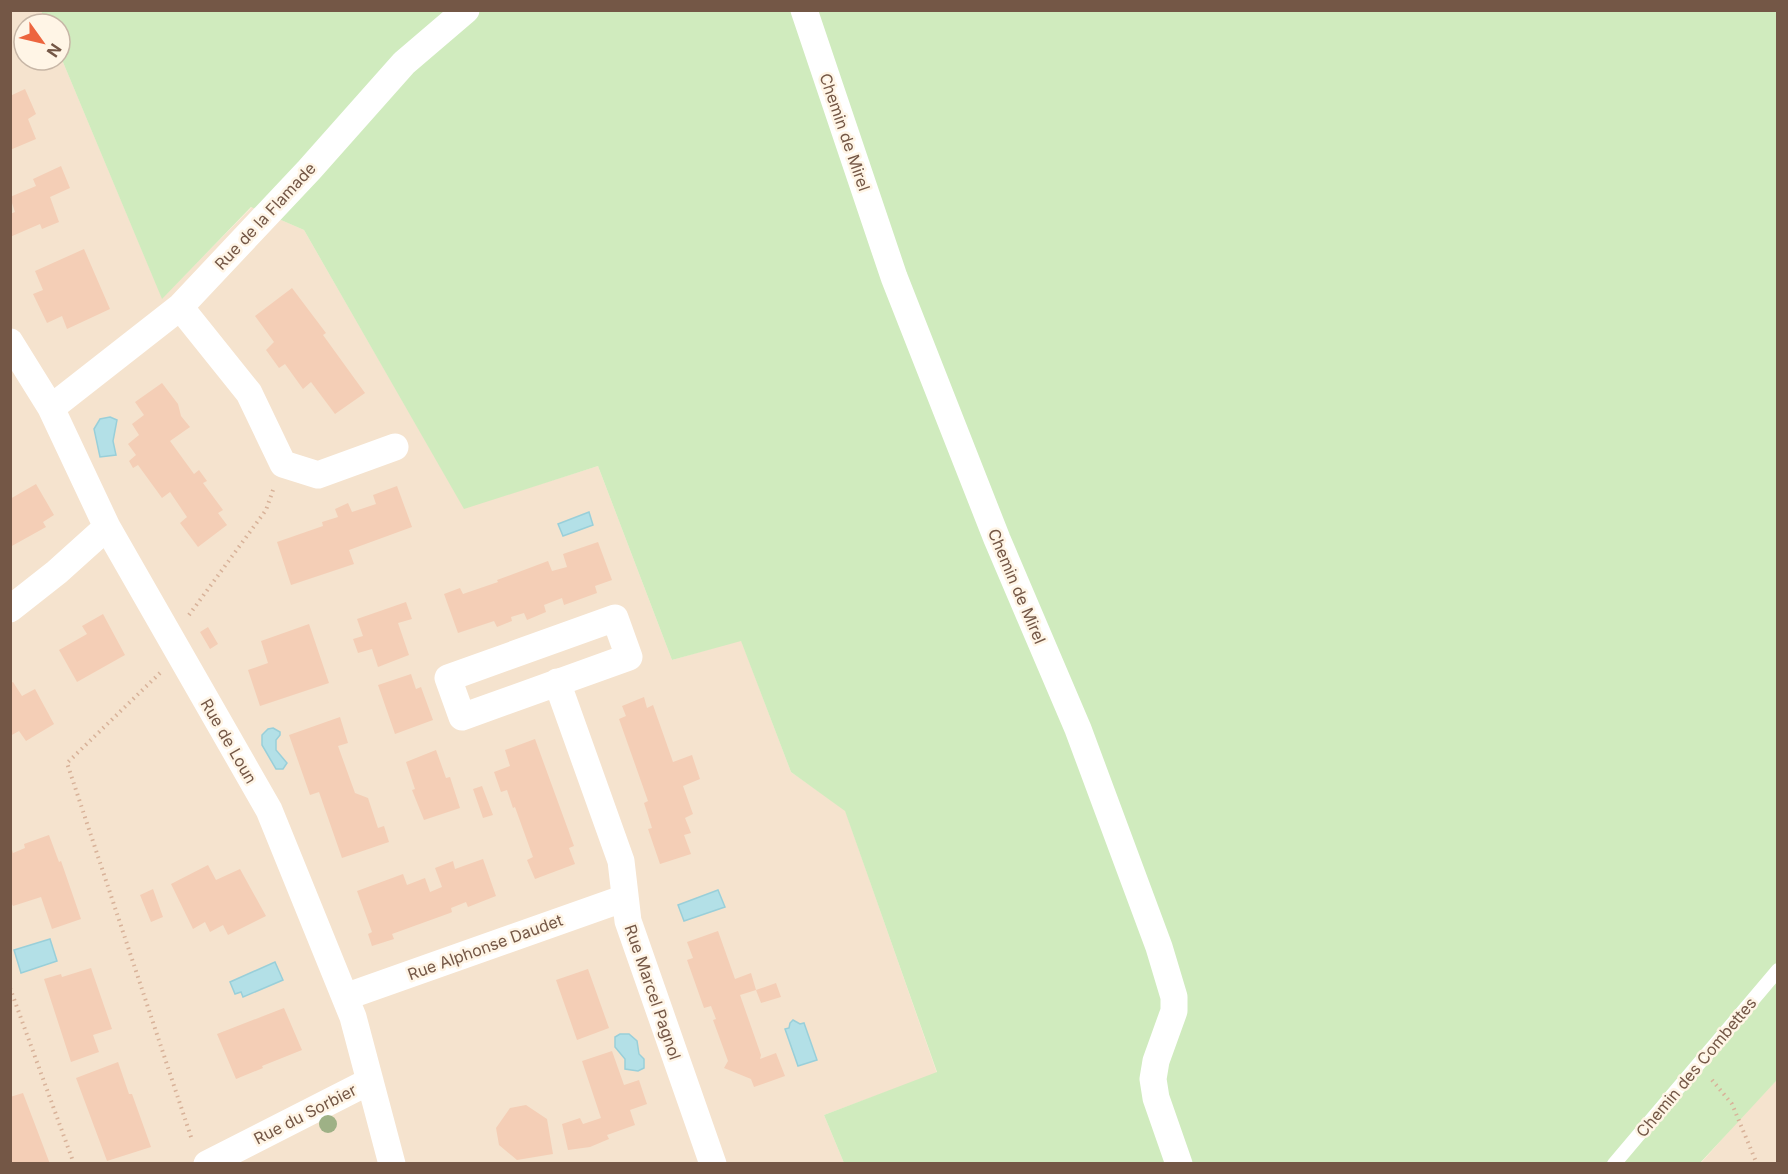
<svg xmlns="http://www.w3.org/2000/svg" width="1788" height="1174" viewBox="0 0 1788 1174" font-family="Inter,sans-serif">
	<rect width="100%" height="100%" fill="#fdf2df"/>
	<path fill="#f5e3ce" d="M 10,11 L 41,11 L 47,24 L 24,24 L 24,60 L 60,60 L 60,55 L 162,298 L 252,207 L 304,230 L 464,508 L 598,466 L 672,660 L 741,640 L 791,772 L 845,810 L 937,1073 L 824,1115 L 844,1163 L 11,1163 Z
		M 1777,1080 L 1777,1163 L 1700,1164 L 1739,1120 Z"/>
	<path fill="#d0ebbe" d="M 41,11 L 1777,11 L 1777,1080 L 1700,1163 L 844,1163 L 824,1115 L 937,1072 L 845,811 L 791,772 L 741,641 L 672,660 L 598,466 L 464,509 L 304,230 L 251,207 L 162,299 L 60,55 L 60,24 L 47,24 Z"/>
	<path fill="#b3e0e7" stroke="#99cfd9" stroke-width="1.5" d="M 110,417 L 117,420 L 113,441 L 116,455 L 100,457 L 94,429 L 100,419 Z
		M 589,512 L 593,525 L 563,536 L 558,524 Z
		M 273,728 L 280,732 L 280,735 L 276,740 L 276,750 L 287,763 L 283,769 L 276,769 L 262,745 L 262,735 L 268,729 Z
		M 718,890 L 725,907 L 684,921 L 678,905 Z
		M 50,939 L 57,961 L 21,973 L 14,950 Z
		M 275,962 L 283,980 L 243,997 L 241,992 L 235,994 L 230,982 Z
		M 793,1020 L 800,1024 L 804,1023 L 817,1060 L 798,1066 L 785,1029 L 789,1028 L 790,1023 Z
		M 620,1034 L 629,1034 L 637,1041 L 639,1054 L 644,1059 L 644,1068 L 638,1071 L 625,1069 L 625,1059 L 615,1047 L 615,1037 Z"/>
	<path fill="#f4ceb6" d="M 25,89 L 36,114 L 28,119 L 36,139 L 10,150 L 10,96 Z
		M 61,166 L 70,188 L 50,197 L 59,222 L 42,229 L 40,224 L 10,237 L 10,214 L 15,212 L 10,197 L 36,186 L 33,179 Z
		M 84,249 L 110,309 L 67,329 L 62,316 L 47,323 L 33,294 L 43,290 L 35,271 Z
		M 292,288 L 326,333 L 323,335 L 365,393 L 335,414 L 311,382 L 303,389 L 285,364 L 279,368 L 266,350 L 274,342 L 255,316 Z
		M 162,383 L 178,404 L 181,416 L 190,427 L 170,441 L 194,474 L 199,470 L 207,481 L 203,483 L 223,510 L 218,513 L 227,525 L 198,547 L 180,523 L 187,517 L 170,492 L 162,498 L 138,465 L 133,468 L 129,461 L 136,455 L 128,444 L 139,435 L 132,424 L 144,415 L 135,402 Z
		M 36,484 L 54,515 L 43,522 L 46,527 L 10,547 L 10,499 Z
		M 397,486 L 412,527 L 349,550 L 354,564 L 291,585 L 277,542 L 323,526 L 322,522 L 338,517 L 335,509 L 348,503 L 352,512 L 376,504 L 373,495 Z
		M 598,542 L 612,580 L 595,586 L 597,593 L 564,605 L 562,598 L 544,605 L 546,612 L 527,620 L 524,613 L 511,617 L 512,621 L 497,627 L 494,621 L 458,633 L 444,594 L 460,588 L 463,594 L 498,582 L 497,580 L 548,561 L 552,571 L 567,567 L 563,554 Z
		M 406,602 L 412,619 L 398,623 L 409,655 L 378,667 L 372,649 L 358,653 L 353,639 L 363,636 L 357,619 Z
		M 103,614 L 125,655 L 77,682 L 59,650 L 87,634 L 82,626 Z
		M 309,624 L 329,683 L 260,706 L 248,670 L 268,663 L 261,641 Z
		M 208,627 L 218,644 L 210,649 L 200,632 Z
		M 411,674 L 416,689 L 421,687 L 433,720 L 395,734 L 378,685 Z
		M 13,682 L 22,696 L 35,689 L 54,724 L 26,741 L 19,731 L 10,736 L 10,683 Z
		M 644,697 L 647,708 L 653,705 L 673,762 L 692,755 L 700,779 L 683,786 L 693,814 L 685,818 L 691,833 L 684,835 L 691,854 L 660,864 L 648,829 L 652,828 L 644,803 L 648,801 L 619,719 L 626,716 L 622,706 Z
		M 340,717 L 348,743 L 338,746 L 355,793 L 368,798 L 378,828 L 384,826 L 389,842 L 342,858 L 319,792 L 310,795 L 289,735 Z
		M 535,739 L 574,846 L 569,848 L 575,864 L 535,879 L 527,860 L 533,857 L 515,807 L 513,808 L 507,790 L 501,792 L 494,772 L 510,766 L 505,750 Z
		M 436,750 L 446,778 L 450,777 L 460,808 L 424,820 L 412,790 L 415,789 L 406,762 Z
		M 482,786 L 493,815 L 483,818 L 473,789 Z
		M 49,835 L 59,862 L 61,861 L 81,919 L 52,929 L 41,897 L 13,906 L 10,900 L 10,851 L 12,850 L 13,853 L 25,848 L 24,844 Z
		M 483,859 L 496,896 L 468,907 L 466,902 L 451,908 L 452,912 L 450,913 L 392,934 L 394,939 L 372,946 L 368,934 L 372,932 L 357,891 L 403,874 L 407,885 L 425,878 L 430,892 L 442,887 L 435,868 L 453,861 L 455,869 Z
		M 208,865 L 216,880 L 240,869 L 266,916 L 228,935 L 223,925 L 210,932 L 205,922 L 193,929 L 171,884 Z
		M 153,889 L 163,917 L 151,922 L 140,895 Z
		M 718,931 L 735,979 L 751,973 L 756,990 L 740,995 L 761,1055 L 760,1059 L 776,1053 L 785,1076 L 754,1087 L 751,1079 L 724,1068 L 728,1061 L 713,1020 L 716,1019 L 711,1006 L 704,1008 L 687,960 L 693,958 L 687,942 Z
		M 91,968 L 112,1029 L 93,1035 L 99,1052 L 71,1062 L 44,979 L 61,974 L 62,977 Z
		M 588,969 L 609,1028 L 577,1040 L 556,980 Z
		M 776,983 L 781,997 L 761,1003 L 756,990 Z
		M 284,1008 L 302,1050 L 262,1066 L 263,1068 L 236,1079 L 217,1034 Z
		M 612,1051 L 624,1085 L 639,1080 L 647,1104 L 630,1110 L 635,1125 L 607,1135 L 609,1139 L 590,1147 L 568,1150 L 562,1124 L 580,1118 L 583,1124 L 601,1118 L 582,1061 Z
		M 118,1062 L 129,1094 L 132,1094 L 151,1147 L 107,1161 L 76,1078 Z
		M 23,1093 L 50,1164 L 10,1164 L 10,1097 Z
		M 526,1105 L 547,1119 L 553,1154 L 517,1160 L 499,1145 L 496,1128 L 510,1108 Z"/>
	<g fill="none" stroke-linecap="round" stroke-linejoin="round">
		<path stroke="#d8b299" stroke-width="4" stroke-dasharray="1.5 4.5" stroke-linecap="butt" d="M 189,615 L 266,510 L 273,490
			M 160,673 L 67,763 L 192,1140
			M 10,988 L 74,1164
			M 1712,1080 L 1732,1104 L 1757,1164"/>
		<path stroke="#fff" stroke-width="14" d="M 1614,1164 L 1778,970"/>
		<path stroke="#fff" stroke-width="27" d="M 804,10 L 894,277 L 997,539 L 1078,729 L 1159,947 L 1174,997 L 1174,1011 L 1156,1061 L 1153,1079 L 1156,1098 L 1179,1164
			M 180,307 L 249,393 L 283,464 L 318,475 L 395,447
			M 10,342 L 51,408 L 107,527 L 269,810 L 353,1017 L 392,1164
			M 51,408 L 180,307 L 309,170 L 404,63 L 466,10
			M 10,609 L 57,572 L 107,527
			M 615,618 L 629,657 L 462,717 L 448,678 Z
			M 557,682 L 621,861 L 628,921 L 713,1164
			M 345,997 L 625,898
			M 207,1164 L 370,1081"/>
	</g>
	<circle fill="#9eb186" cx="328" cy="1124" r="9"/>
	<g text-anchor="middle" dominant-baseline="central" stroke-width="5" stroke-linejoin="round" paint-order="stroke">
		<g font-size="16" fill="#745746" stroke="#fff5e6">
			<text transform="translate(845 132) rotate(71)">Chemin de Mirel</text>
			<text transform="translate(265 216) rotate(-47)">Rue de la Flamade</text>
			<text transform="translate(1017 586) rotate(67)">Chemin de Mirel</text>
			<text transform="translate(229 741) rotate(60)">Rue de Loun</text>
			<text transform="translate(485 947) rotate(-20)">Rue Alphonse Daudet</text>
			<text transform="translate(653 992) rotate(71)">Rue Marcel Pagnol</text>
			<text transform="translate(1696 1067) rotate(-50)">Chemin des Combettes</text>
			<text transform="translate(305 1114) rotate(-27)">Rue du Sorbier</text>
		</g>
	</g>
	<rect width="1788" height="1174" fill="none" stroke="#745746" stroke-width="24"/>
	<g transform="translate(42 42) rotate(124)"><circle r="28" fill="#fff5e6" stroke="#c7b6a6" stroke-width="1.5"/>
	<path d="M0-4.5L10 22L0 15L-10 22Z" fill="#ed653e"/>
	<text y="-9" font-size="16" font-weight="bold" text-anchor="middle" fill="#745746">N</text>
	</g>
</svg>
